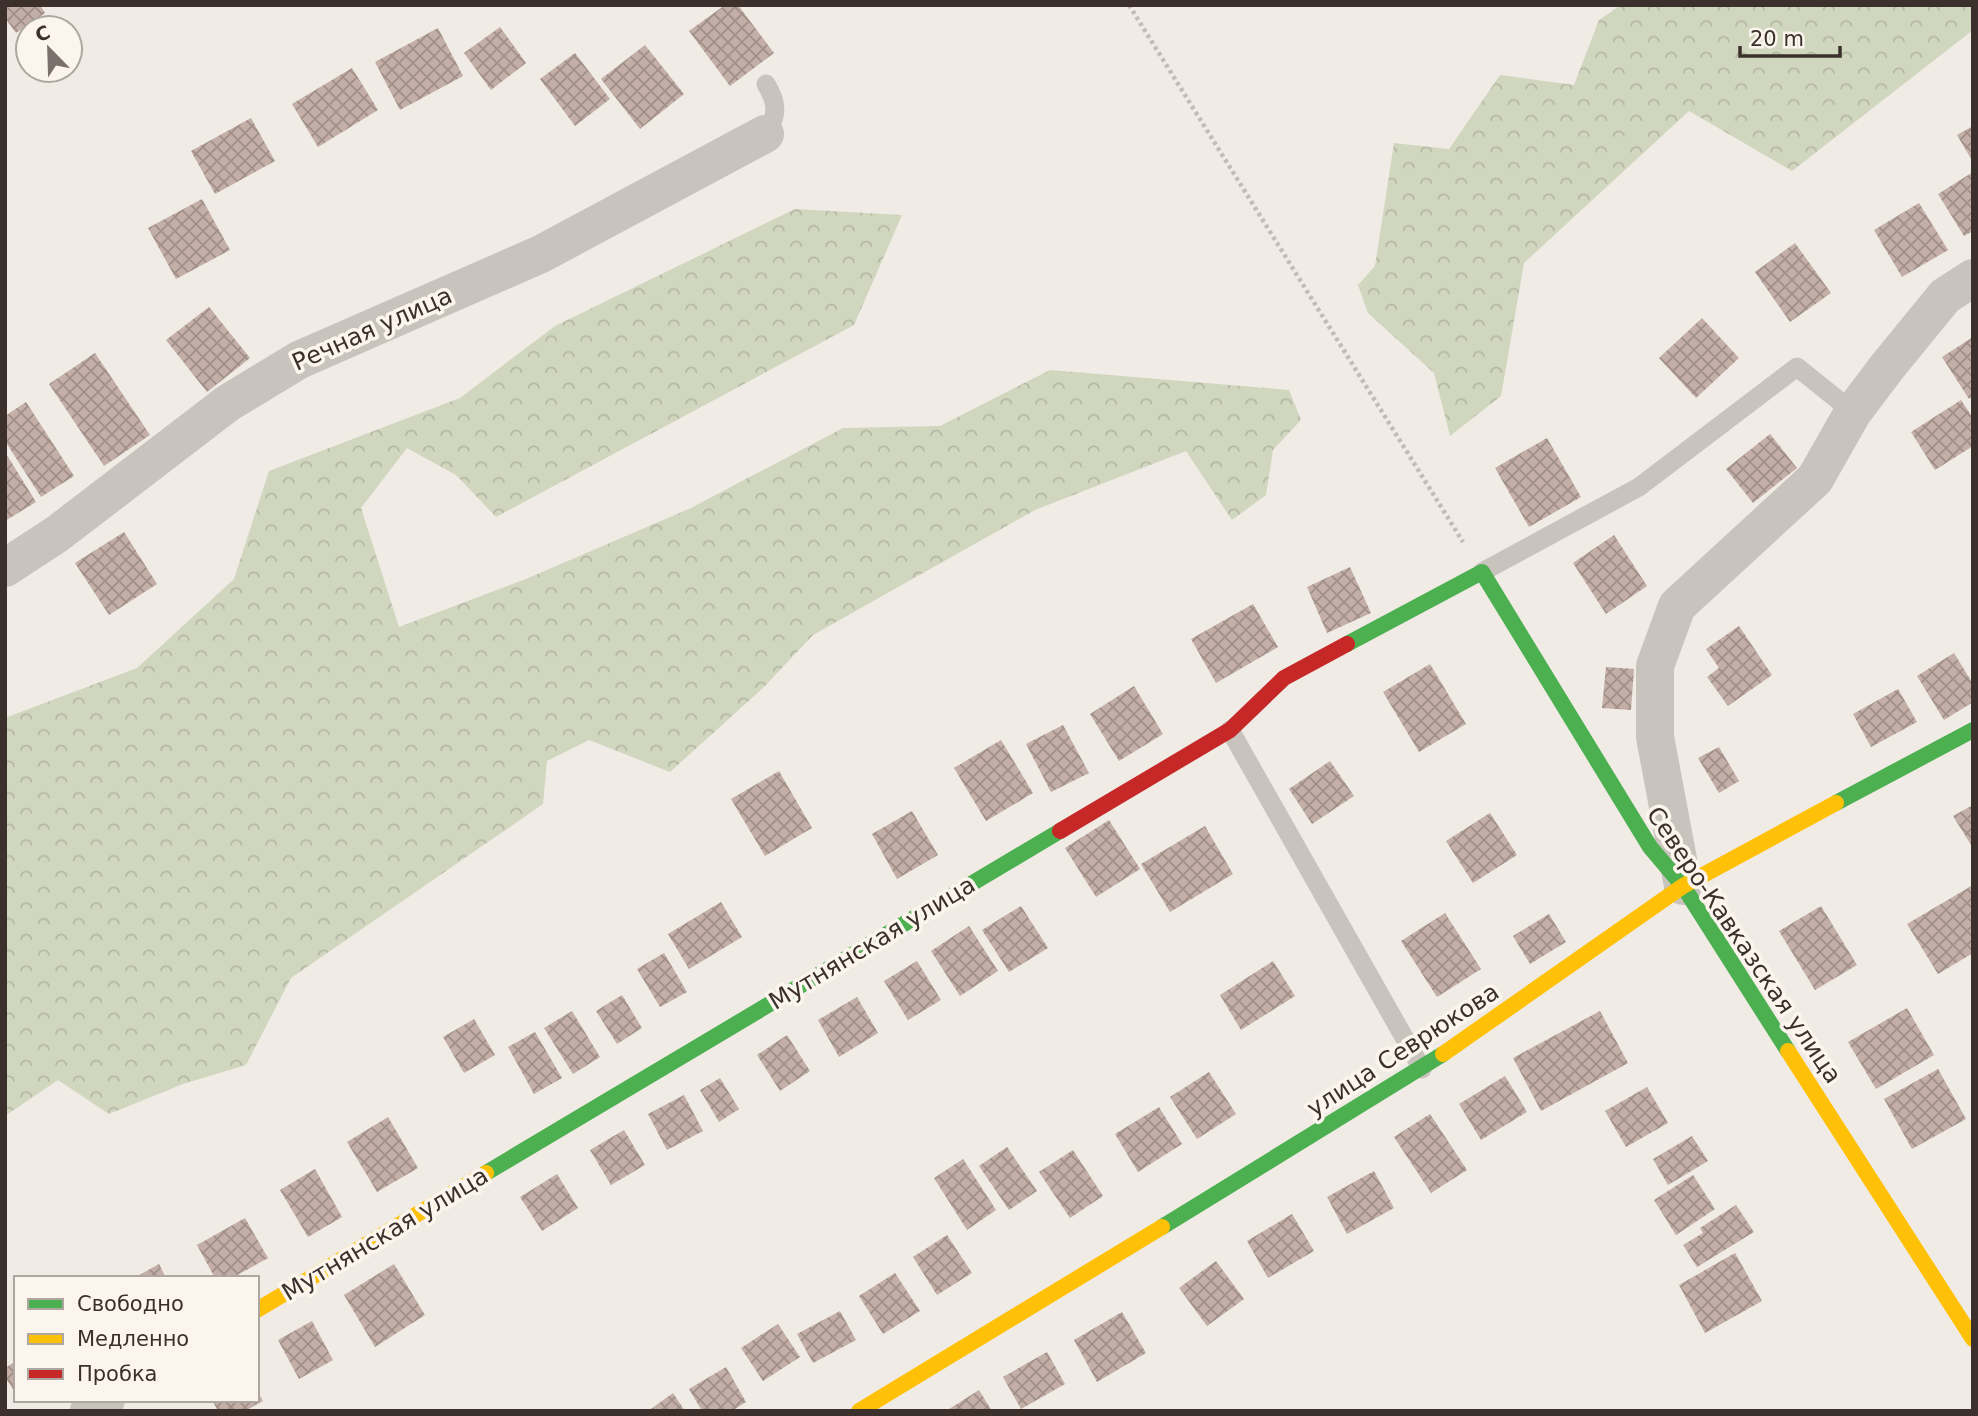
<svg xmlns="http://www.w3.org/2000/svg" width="1978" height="1416" viewBox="0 0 1978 1416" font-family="'DejaVu Sans',sans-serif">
	<defs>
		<pattern id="forest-crowns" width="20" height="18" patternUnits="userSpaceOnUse" patternTransform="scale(1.75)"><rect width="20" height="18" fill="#d1d6bf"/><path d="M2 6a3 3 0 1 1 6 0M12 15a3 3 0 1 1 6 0" fill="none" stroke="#b4b8a4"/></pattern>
		<pattern id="building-cross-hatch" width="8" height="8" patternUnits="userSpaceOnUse" patternTransform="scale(1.75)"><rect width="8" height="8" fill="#c3afa7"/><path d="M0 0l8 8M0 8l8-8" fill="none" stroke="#a08f88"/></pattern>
	</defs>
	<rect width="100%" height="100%" fill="#f0ebe5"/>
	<path fill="url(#forest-crowns)" d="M 1621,5 L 1973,5 L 1973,30 L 1792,171 L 1689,111 L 1524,263 L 1501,396 L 1450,436 L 1434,373 L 1368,313 L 1358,285 L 1375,266 L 1394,143 L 1449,149 L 1500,75 L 1574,85 L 1599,20 Z
		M 795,209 L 902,215 L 854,325 L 496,517 L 456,475 L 407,448 L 361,508 L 399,627 L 526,579 L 691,508 L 843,428 L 940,426 L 1050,370 L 1289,390 L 1301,420 L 1273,450 L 1266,495 L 1232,520 L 1186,451 L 1035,510 L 813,635 L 763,688 L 670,772 L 589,740 L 547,761 L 543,804 L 291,978 L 246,1065 L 183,1084 L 109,1114 L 58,1080 L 5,1116 L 5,718 L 137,668 L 234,579 L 269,471 L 460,398 L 555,326 Z"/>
	<path fill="url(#building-cross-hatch)" d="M 5,5 L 40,5 L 45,13 L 16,33 L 5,18 Z
		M 725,5 L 738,5 L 774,53 L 730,86 L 689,31 Z
		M 500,27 L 526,63 L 491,90 L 464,53 Z
		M 438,28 L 463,76 L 400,110 L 375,62 Z
		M 645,45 L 684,94 L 640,129 L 601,79 Z
		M 575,53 L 610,99 L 575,126 L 540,79 Z
		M 352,68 L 378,110 L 318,147 L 292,104 Z
		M 251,118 L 275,161 L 215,194 L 191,151 Z
		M 1973,126 L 1973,162 L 1957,135 Z
		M 1973,172 L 1973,231 L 1964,236 L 1938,194 Z
		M 202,199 L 230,250 L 176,279 L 148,228 Z
		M 1919,203 L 1948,250 L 1902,277 L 1874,230 Z
		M 1795,243 L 1831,293 L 1790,322 L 1755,272 Z
		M 209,307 L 250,358 L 207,392 L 166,340 Z
		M 1702,318 L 1739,358 L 1696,398 L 1659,358 Z
		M 1973,337 L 1973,396 L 1969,399 L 1942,357 Z
		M 95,353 L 150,435 L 104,466 L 49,384 Z
		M 1961,400 L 1973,418 L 1973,446 L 1935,470 L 1911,432 Z
		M 26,402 L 74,476 L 41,497 L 5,441 L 5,416 Z
		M 1770,434 L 1797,468 L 1753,503 L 1726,469 Z
		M 1547,438 L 1581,497 L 1529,527 L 1495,468 Z
		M 5,452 L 36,502 L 5,521 Z
		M 124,532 L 157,584 L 109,615 L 75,563 Z
		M 1614,535 L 1647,586 L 1606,614 L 1573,563 Z
		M 1350,567 L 1371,613 L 1327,633 L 1307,587 Z
		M 1253,604 L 1278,647 L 1216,683 L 1191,639 Z
		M 1739,626 L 1772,675 L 1728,706 L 1707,677 L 1719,668 L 1706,649 Z
		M 1954,653 L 1973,684 L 1973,702 L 1944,720 L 1917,676 Z
		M 1430,664 L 1466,724 L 1419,752 L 1383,692 Z
		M 1606,667 L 1634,669 L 1631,710 L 1602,708 Z
		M 1134,686 L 1163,734 L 1119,761 L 1090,714 Z
		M 1898,689 L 1917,722 L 1871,747 L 1853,714 Z
		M 1063,725 L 1089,773 L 1051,792 L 1026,744 Z
		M 1001,740 L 1033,793 L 986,821 L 954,768 Z
		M 1719,747 L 1739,781 L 1719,793 L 1698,758 Z
		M 1330,761 L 1354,796 L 1312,824 L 1289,789 Z
		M 779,771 L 812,828 L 765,856 L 731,799 Z
		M 1973,805 L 1973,848 L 1953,816 Z
		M 912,811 L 938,855 L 897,879 L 872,834 Z
		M 1490,813 L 1517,855 L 1473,883 L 1446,841 Z
		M 1109,820 L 1140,869 L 1096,897 L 1065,848 Z
		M 1205,826 L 1233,874 L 1170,912 L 1141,864 Z
		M 1973,885 L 1973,953 L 1938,974 L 1907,924 Z
		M 721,902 L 742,937 L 689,969 L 668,934 Z
		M 1021,906 L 1048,948 L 1009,972 L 982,930 Z
		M 1821,906 L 1857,965 L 1815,990 L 1779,931 Z
		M 1445,913 L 1481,969 L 1437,997 L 1401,941 Z
		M 1549,914 L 1566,942 L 1530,964 L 1513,936 Z
		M 969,926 L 998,971 L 960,996 L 931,951 Z
		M 664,953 L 687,992 L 660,1007 L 637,969 Z
		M 917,961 L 941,1000 L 908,1020 L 884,981 Z
		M 1273,961 L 1295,996 L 1241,1030 L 1220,995 Z
		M 622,995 L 642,1028 L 617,1044 L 596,1011 Z
		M 857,997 L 878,1033 L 839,1057 L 818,1020 Z
		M 1907,1008 L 1934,1055 L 1876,1089 L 1848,1042 Z
		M 572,1011 L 600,1057 L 573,1074 L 544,1028 Z
		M 1600,1011 L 1628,1063 L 1541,1111 L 1513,1058 Z
		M 474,1019 L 495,1055 L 464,1073 L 443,1037 Z
		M 535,1032 L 562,1078 L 534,1094 L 508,1047 Z
		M 787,1035 L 810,1071 L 780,1091 L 757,1055 Z
		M 1938,1069 L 1966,1119 L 1912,1149 L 1884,1099 Z
		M 1209,1072 L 1236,1114 L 1197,1139 L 1170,1097 Z
		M 1505,1076 L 1527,1112 L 1481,1140 L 1459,1104 Z
		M 720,1078 L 739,1109 L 719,1122 L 700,1090 Z
		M 1647,1087 L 1668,1123 L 1626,1147 L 1605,1111 Z
		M 684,1095 L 703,1131 L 667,1150 L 648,1114 Z
		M 1159,1107 L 1182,1144 L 1138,1172 L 1115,1134 Z
		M 1430,1114 L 1467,1170 L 1431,1193 L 1394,1137 Z
		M 388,1117 L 418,1168 L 377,1192 L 347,1142 Z
		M 624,1130 L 645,1165 L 611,1185 L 590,1150 Z
		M 1692,1136 L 1708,1161 L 1668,1185 L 1653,1159 Z
		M 1007,1147 L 1037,1191 L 1009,1210 L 979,1166 Z
		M 1073,1150 L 1103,1196 L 1070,1218 L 1039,1172 Z
		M 963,1159 L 996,1210 L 967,1230 L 934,1178 Z
		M 315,1169 L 342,1217 L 308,1237 L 280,1190 Z
		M 1374,1171 L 1394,1208 L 1347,1234 L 1327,1197 Z
		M 557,1174 L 578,1208 L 542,1231 L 520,1197 Z
		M 1693,1175 L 1715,1209 L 1676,1235 L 1654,1200 Z
		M 1736,1205 L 1754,1232 L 1697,1267 L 1683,1245 L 1703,1233 L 1700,1228 Z
		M 1292,1214 L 1314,1251 L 1268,1278 L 1247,1241 Z
		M 245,1218 L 268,1258 L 232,1278 L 215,1278 L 197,1245 Z
		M 947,1235 L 972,1273 L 937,1295 L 913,1257 Z
		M 1735,1253 L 1762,1301 L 1705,1333 L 1679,1285 Z
		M 1216,1261 L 1244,1299 L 1207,1326 L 1179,1288 Z
		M 159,1264 L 166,1278 L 134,1278 Z
		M 394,1264 L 425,1315 L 375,1347 L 344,1295 Z
		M 895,1273 L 920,1311 L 883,1334 L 859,1296 Z
		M 840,1311 L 856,1340 L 813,1363 L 797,1334 Z
		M 1122,1312 L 1146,1353 L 1097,1382 L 1074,1340 Z
		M 312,1321 L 333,1360 L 299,1379 L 278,1340 Z
		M 778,1324 L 800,1357 L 763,1381 L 741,1348 Z
		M 1047,1352 L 1065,1384 L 1021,1409 L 1003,1377 Z
		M 16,1361 L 16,1394 L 5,1377 L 5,1368 Z
		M 726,1367 L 746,1402 L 732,1411 L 702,1411 L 689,1389 Z
		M 979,1390 L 992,1411 L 946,1411 Z
		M 257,1391 L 263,1401 L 245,1411 L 218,1411 L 212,1400 L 257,1400 Z
		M 673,1393 L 685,1411 L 648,1411 Z"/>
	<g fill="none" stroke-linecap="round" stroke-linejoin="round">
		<path stroke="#c2bbb6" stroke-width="4.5" stroke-dasharray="3.5 3.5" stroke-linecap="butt" d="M 1129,5 L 1463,542"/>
		<path stroke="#c9c3be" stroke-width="19" d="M 765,134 C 779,116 777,102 766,84
			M 1482,572 L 1639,487 L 1797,367 L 1853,412
			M 1230,730 L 1422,1069"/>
		<path stroke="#c9c3be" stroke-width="38" d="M 5,568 L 57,534 L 228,403 L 299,360 L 541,254 L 765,134
			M 1683,886 L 1655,737 L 1655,666 L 1677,606 L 1815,479 L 1853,412 L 1887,367 L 1945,296 L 1973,278
			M 89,1411 L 106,1400"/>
		<path stroke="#4caf50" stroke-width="16" d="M 1347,644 L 1482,572 L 1650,847 L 1683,886 L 1788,1051
			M 1836,803 L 1973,730
			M 486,1173 L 1060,831
			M 1162,1227 L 1443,1054"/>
		<path stroke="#ffc107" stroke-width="16" d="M 1788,1051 L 1973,1339
			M 1443,1054 L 1683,886 L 1836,803
			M 257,1310 L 486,1173
			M 859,1411 L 1162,1227"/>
		<path stroke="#c62828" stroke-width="16" d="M 1060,831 L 1230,730 L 1284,678 L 1347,644"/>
	</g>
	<g text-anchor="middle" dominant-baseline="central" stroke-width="7" stroke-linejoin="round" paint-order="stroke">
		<g font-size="24" fill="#3b302b" stroke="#fbf5ee">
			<text transform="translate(372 329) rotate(-24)">Речная улица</text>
			<text transform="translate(872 943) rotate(-31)">Мутнянская улица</text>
			<text transform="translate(1744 945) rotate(56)">Северо-Кавказская улица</text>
			<text transform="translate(1403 1050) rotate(-33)">улица Севрюкова</text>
			<text transform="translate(385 1234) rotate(-31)">Мутнянская улица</text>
		</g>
	</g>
	<rect width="1978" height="1416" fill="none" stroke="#3b302b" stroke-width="14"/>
	<rect x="14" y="1276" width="245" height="126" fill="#fbf5ee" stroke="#aea6a0" stroke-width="2"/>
	<rect x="28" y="1299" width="35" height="10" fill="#4caf50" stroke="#aea6a0" stroke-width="2"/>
	<text x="77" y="1311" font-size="21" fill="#3b302b">Свободно</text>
	<rect x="28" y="1334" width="35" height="10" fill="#ffc107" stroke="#aea6a0" stroke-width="2"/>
	<text x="77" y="1346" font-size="21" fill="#3b302b">Медленно</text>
	<rect x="28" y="1369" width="35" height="10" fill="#c62828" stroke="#aea6a0" stroke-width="2"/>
	<text x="77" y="1381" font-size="21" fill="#3b302b">Пробка</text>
	<g transform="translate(49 49) rotate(337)"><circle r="33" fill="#fbf5ee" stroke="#aea6a0" stroke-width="2"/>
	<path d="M0-5L12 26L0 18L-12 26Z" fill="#7a716c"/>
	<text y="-10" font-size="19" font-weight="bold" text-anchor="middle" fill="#3b302b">С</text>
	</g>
	<path d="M1740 46v10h100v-10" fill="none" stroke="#3b302b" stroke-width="3.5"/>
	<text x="1750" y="46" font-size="21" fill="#3b302b" stroke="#fbf5ee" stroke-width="5" paint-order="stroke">20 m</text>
</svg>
